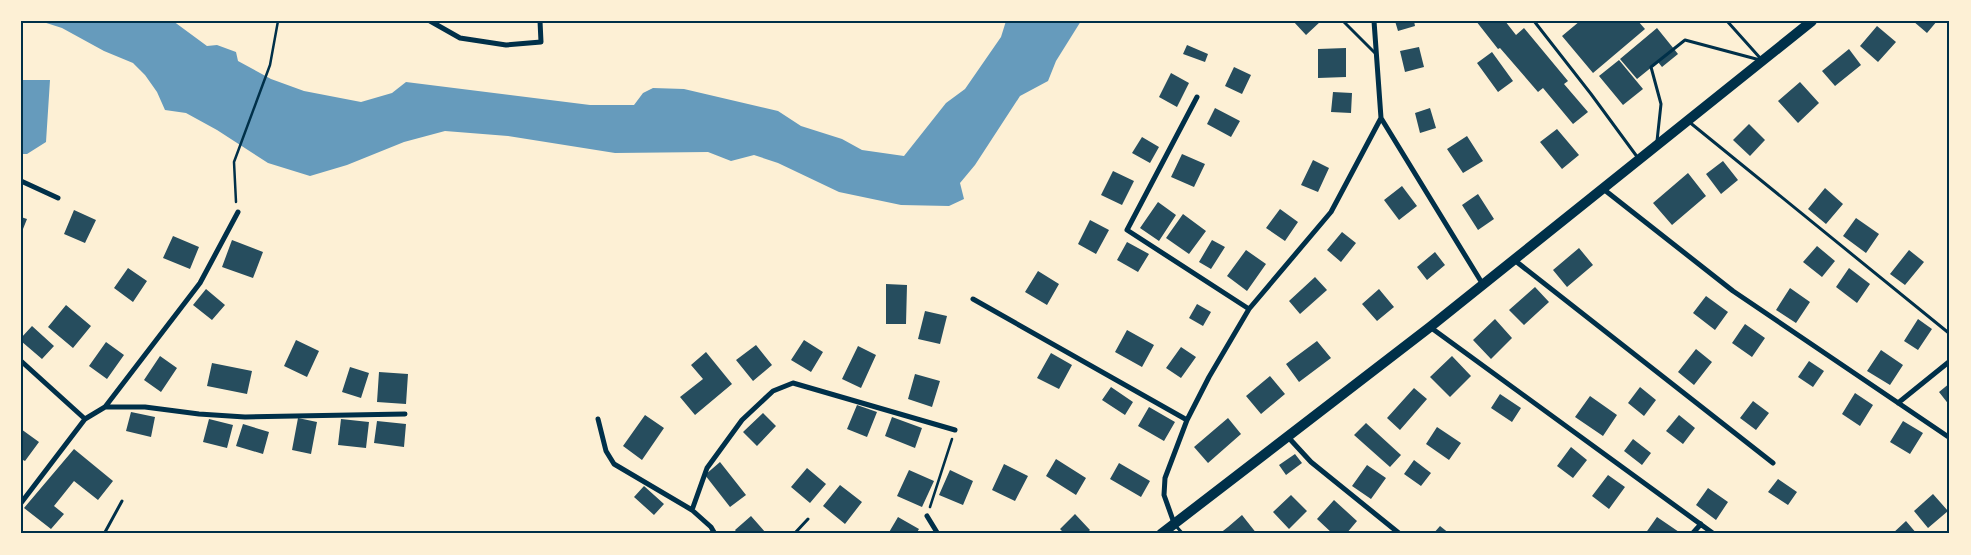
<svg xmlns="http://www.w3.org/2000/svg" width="1971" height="555" viewBox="0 0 1971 555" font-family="'Roboto Condensed',sans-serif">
	<rect width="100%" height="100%" fill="#fdf0d5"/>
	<path fill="#669bbc" d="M 40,21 L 173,21 L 207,46 L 217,45 L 236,52 L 238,61 L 271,79 L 304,91 L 361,102 L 392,93 L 406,82 L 590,105 L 634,105 L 643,93 L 653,88 L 684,89 L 778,111 L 801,126 L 842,139 L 862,150 L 904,156 L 946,103 L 965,89 L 1001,37 L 1006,21 L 1081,21 L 1056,61 L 1048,81 L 1020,96 L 975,165 L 960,183 L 964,199 L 949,206 L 901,205 L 839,192 L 778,163 L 754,155 L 731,161 L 708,152 L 615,153 L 508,136 L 445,131 L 404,142 L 347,165 L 310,176 L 268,163 L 217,130 L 186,113 L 165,110 L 157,92 L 145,75 L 133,63 L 104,51 L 62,28 Z
		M 21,80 L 50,80 L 46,142 L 27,154 L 21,154 Z"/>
	<path fill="#264d5e" d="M 1293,21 L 1321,21 L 1306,35 Z
		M 1395,21 L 1414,21 L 1415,26 L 1398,31 Z
		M 1476,21 L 1505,21 L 1516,35 L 1524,28 L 1568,81 L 1564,84 L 1588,112 L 1573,124 L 1543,88 L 1538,92 L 1500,48 L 1498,49 Z
		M 1580,21 L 1638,21 L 1645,29 L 1593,73 L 1562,36 Z
		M 1913,21 L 1937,21 L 1927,33 Z
		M 1877,26 L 1896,42 L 1878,62 L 1860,46 Z
		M 1657,28 L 1678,54 L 1662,67 L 1658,62 L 1637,79 L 1620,59 Z
		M 1187,45 L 1208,54 L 1205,62 L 1183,54 Z
		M 1419,47 L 1424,67 L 1405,72 L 1400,51 Z
		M 1346,48 L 1346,77 L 1318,78 L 1318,49 Z
		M 1849,49 L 1861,65 L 1835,86 L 1822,71 Z
		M 1492,52 L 1513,81 L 1498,92 L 1477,63 Z
		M 1619,60 L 1643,89 L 1623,105 L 1599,76 Z
		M 1234,67 L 1251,75 L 1242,94 L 1225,86 Z
		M 1171,73 L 1189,83 L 1177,107 L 1159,97 Z
		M 1800,82 L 1819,103 L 1798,123 L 1778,101 Z
		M 1333,92 L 1352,93 L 1351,113 L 1331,112 Z
		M 1215,108 L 1240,121 L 1231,137 L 1207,124 Z
		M 1430,108 L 1436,128 L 1420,133 L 1415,113 Z
		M 1749,124 L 1765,140 L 1750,156 L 1733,140 Z
		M 1557,129 L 1579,155 L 1562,169 L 1540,142 Z
		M 1467,136 L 1483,161 L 1463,173 L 1447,149 Z
		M 1142,137 L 1159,147 L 1150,163 L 1132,153 Z
		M 1182,154 L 1205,164 L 1194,187 L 1171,177 Z
		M 1313,160 L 1329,168 L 1318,192 L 1301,185 Z
		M 1723,161 L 1738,180 L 1721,194 L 1706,174 Z
		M 1113,171 L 1134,181 L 1122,205 L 1101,195 Z
		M 1688,173 L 1706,196 L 1672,225 L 1653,203 Z
		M 1402,186 L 1417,206 L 1399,220 L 1384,200 Z
		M 1825,188 L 1843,204 L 1826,224 L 1808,209 Z
		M 1478,194 L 1494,219 L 1478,230 L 1462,205 Z
		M 1158,202 L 1176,215 L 1159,241 L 1140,228 Z
		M 1280,209 L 1298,222 L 1285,241 L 1266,228 Z
		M 74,210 L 96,220 L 85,243 L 64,234 Z
		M 1183,214 L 1206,231 L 1189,254 L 1166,238 Z
		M 21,217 L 27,219 L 21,234 Z
		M 1856,218 L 1879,234 L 1866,253 L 1843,236 Z
		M 1090,220 L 1109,230 L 1096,254 L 1078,244 Z
		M 1342,232 L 1356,243 L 1341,262 L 1327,250 Z
		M 173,236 L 199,247 L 190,269 L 163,258 Z
		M 232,240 L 263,252 L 253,278 L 222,267 Z
		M 1212,240 L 1225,247 L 1211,269 L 1199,262 Z
		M 1127,242 L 1149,254 L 1138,272 L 1117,260 Z
		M 1817,246 L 1835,261 L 1822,277 L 1803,262 Z
		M 1579,248 L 1593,265 L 1567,287 L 1553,270 Z
		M 1246,250 L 1266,264 L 1247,291 L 1227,276 Z
		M 1909,250 L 1924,262 L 1905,285 L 1890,274 Z
		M 1435,252 L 1445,265 L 1427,280 L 1417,267 Z
		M 128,268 L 147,281 L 133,302 L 114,288 Z
		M 1849,268 L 1870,284 L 1857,303 L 1836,287 Z
		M 1038,271 L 1059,284 L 1047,305 L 1025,292 Z
		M 1315,277 L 1327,290 L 1300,314 L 1289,301 Z
		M 886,284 L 907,285 L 906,324 L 886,324 Z
		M 1535,287 L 1549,302 L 1524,325 L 1509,310 Z
		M 1790,288 L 1810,302 L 1796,323 L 1776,310 Z
		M 206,289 L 225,305 L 212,320 L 193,305 Z
		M 1379,289 L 1394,307 L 1377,321 L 1362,304 Z
		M 1706,296 L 1728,312 L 1715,330 L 1693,313 Z
		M 1197,304 L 1211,312 L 1203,326 L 1189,318 Z
		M 66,305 L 91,326 L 73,348 L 48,327 Z
		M 925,311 L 947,316 L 940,344 L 918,339 Z
		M 1495,319 L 1512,338 L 1491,359 L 1473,340 Z
		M 1918,319 L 1932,329 L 1918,350 L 1904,341 Z
		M 1745,324 L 1765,338 L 1752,357 L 1732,343 Z
		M 32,326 L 54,346 L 42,359 L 21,341 L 21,338 Z
		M 1127,330 L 1154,345 L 1142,367 L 1115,352 Z
		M 296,340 L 319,351 L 307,377 L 284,366 Z
		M 804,340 L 823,352 L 811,372 L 791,360 Z
		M 1317,341 L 1331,358 L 1299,382 L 1286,364 Z
		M 106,342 L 124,355 L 107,379 L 89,366 Z
		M 756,345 L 772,365 L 753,381 L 736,360 Z
		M 858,346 L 876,355 L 861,388 L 842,379 Z
		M 1181,347 L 1196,357 L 1181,378 L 1166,368 Z
		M 1696,349 L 1712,362 L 1694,385 L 1678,372 Z
		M 1881,350 L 1903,365 L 1890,385 L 1867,371 Z
		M 706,352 L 732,384 L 695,415 L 680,397 L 703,379 L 691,365 Z
		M 1051,353 L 1072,365 L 1059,389 L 1037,378 Z
		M 160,356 L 177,368 L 161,392 L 144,380 Z
		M 1452,356 L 1471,376 L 1450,397 L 1430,377 Z
		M 1809,361 L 1824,371 L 1813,387 L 1798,377 Z
		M 212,363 L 252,371 L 247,394 L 207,386 Z
		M 350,367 L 369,373 L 361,398 L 342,392 Z
		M 379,372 L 408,374 L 406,404 L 377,402 Z
		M 915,374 L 940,381 L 932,407 L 908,399 Z
		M 1270,376 L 1285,394 L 1261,414 L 1246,396 Z
		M 1950,383 L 1950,406 L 1939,392 Z
		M 1111,387 L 1133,402 L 1125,415 L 1102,400 Z
		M 1640,387 L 1656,400 L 1644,416 L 1628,403 Z
		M 1414,388 L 1427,399 L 1400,430 L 1387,418 Z
		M 1855,393 L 1873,405 L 1860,426 L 1842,414 Z
		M 1500,394 L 1521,408 L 1512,422 L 1491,408 Z
		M 1590,396 L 1617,415 L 1603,436 L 1575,417 Z
		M 1753,401 L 1769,413 L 1756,430 L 1740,418 Z
		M 857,405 L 877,412 L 867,437 L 847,429 Z
		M 1149,407 L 1175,422 L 1164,441 L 1138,426 Z
		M 131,412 L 155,417 L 151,437 L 126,431 Z
		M 763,413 L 776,426 L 757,446 L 743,432 Z
		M 645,415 L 664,428 L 642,460 L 623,446 Z
		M 1679,415 L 1695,428 L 1683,444 L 1666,431 Z
		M 892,417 L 922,428 L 915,448 L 885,436 Z
		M 298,418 L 317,422 L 311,454 L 292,450 Z
		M 1228,418 L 1241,434 L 1208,463 L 1194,447 Z
		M 209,419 L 233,425 L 227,448 L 203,442 Z
		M 341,419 L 369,422 L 366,448 L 338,445 Z
		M 377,421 L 406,424 L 404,447 L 374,443 Z
		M 1903,421 L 1923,433 L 1910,454 L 1890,442 Z
		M 1366,423 L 1401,455 L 1390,467 L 1354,435 Z
		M 243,424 L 269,432 L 263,454 L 236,446 Z
		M 1437,427 L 1461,443 L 1449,460 L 1426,444 Z
		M 21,429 L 39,442 L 25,461 L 21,459 Z
		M 1633,439 L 1651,453 L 1642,465 L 1624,451 Z
		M 1571,447 L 1587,460 L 1573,478 L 1557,466 Z
		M 74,449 L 113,481 L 98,500 L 74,481 L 54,506 L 64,514 L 51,529 L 24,508 Z
		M 1295,454 L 1302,463 L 1286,475 L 1279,465 Z
		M 1056,459 L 1086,478 L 1076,495 L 1046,476 Z
		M 1414,460 L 1431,473 L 1421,486 L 1404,474 Z
		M 720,462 L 746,495 L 730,507 L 705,475 Z
		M 1119,463 L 1150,481 L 1141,497 L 1110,479 Z
		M 1004,464 L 1028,476 L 1015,501 L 992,490 Z
		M 1367,465 L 1386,478 L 1371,499 L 1352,486 Z
		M 807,468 L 826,484 L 810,503 L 791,487 Z
		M 909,470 L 934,481 L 922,507 L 897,496 Z
		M 950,470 L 973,481 L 963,505 L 939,495 Z
		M 1608,475 L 1625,487 L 1609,509 L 1592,496 Z
		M 1778,479 L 1797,492 L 1788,505 L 1768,492 Z
		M 840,485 L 862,502 L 845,524 L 823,506 Z
		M 644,486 L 664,504 L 654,515 L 634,497 Z
		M 1708,488 L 1728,502 L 1716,520 L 1696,505 Z
		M 1933,494 L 1948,511 L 1928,528 L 1914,511 Z
		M 1291,495 L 1307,511 L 1289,529 L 1273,512 Z
		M 1334,500 L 1357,521 L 1346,534 L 1333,534 L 1317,519 Z
		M 1075,514 L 1090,530 L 1086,534 L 1065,534 L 1060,529 Z
		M 1242,515 L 1257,534 L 1219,534 L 1228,527 Z
		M 751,516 L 765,532 L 738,534 L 735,530 Z
		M 898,517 L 919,529 L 916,534 L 888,534 Z
		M 1657,517 L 1679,532 L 1678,534 L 1645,534 Z
		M 1906,521 L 1917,534 L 1892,534 Z
		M 1440,526 L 1450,534 L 1433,534 Z"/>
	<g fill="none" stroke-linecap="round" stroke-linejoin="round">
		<path stroke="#003049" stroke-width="2.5" d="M 236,202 L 234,162 L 270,65 L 278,21
			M 930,507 L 952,439"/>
		<path stroke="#003049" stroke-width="3" d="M 1343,21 L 1375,53
			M 1534,21 L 1591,94 L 1638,158
			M 1727,21 L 1761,59
			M 1688,121 L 1950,334
			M 1657,141 L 1661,104 L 1651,67 L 1685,40 L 1760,60
			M 1176,526 L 1183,534
			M 104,534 L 122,501
			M 794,534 L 808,519"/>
		<path stroke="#003049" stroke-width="5" d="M 430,21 L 460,38 L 506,45 L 541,42 L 540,21
			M 1374,21 L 1381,118 L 1482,283
			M 1197,97 L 1127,230 L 1249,309
			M 21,181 L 58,198
			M 1602,188 L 1733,291 L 1950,438
			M 1513,259 L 1773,463
			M 973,299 L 1187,420
			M 1430,327 L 1714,534
			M 21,361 L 85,419
			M 1898,403 L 1950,361
			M 105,407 L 145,407 L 199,414 L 245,417 L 405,414
			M 598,419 L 606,451 L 614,464 L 692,510 L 711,527 L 715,534
			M 1288,437 L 1311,462 L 1400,534
			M 21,503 L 85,419 L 105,407 L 200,283 L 238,212
			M 692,510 L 707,468 L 742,420 L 773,391 L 793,383 L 955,430
			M 927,516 L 938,534
			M 1174,523 L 1164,495 L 1165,478 L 1187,420 L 1209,377 L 1249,309 L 1331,212 L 1381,118
			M 1692,534 L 1701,524"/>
		<path stroke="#003049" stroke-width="10" d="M 1161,534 L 1430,327 L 1812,21"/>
	</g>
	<rect width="1971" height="555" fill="none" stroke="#fdf0d5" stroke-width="45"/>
	<rect x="22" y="22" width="1926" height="510" fill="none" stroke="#003049" stroke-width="2"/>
</svg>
